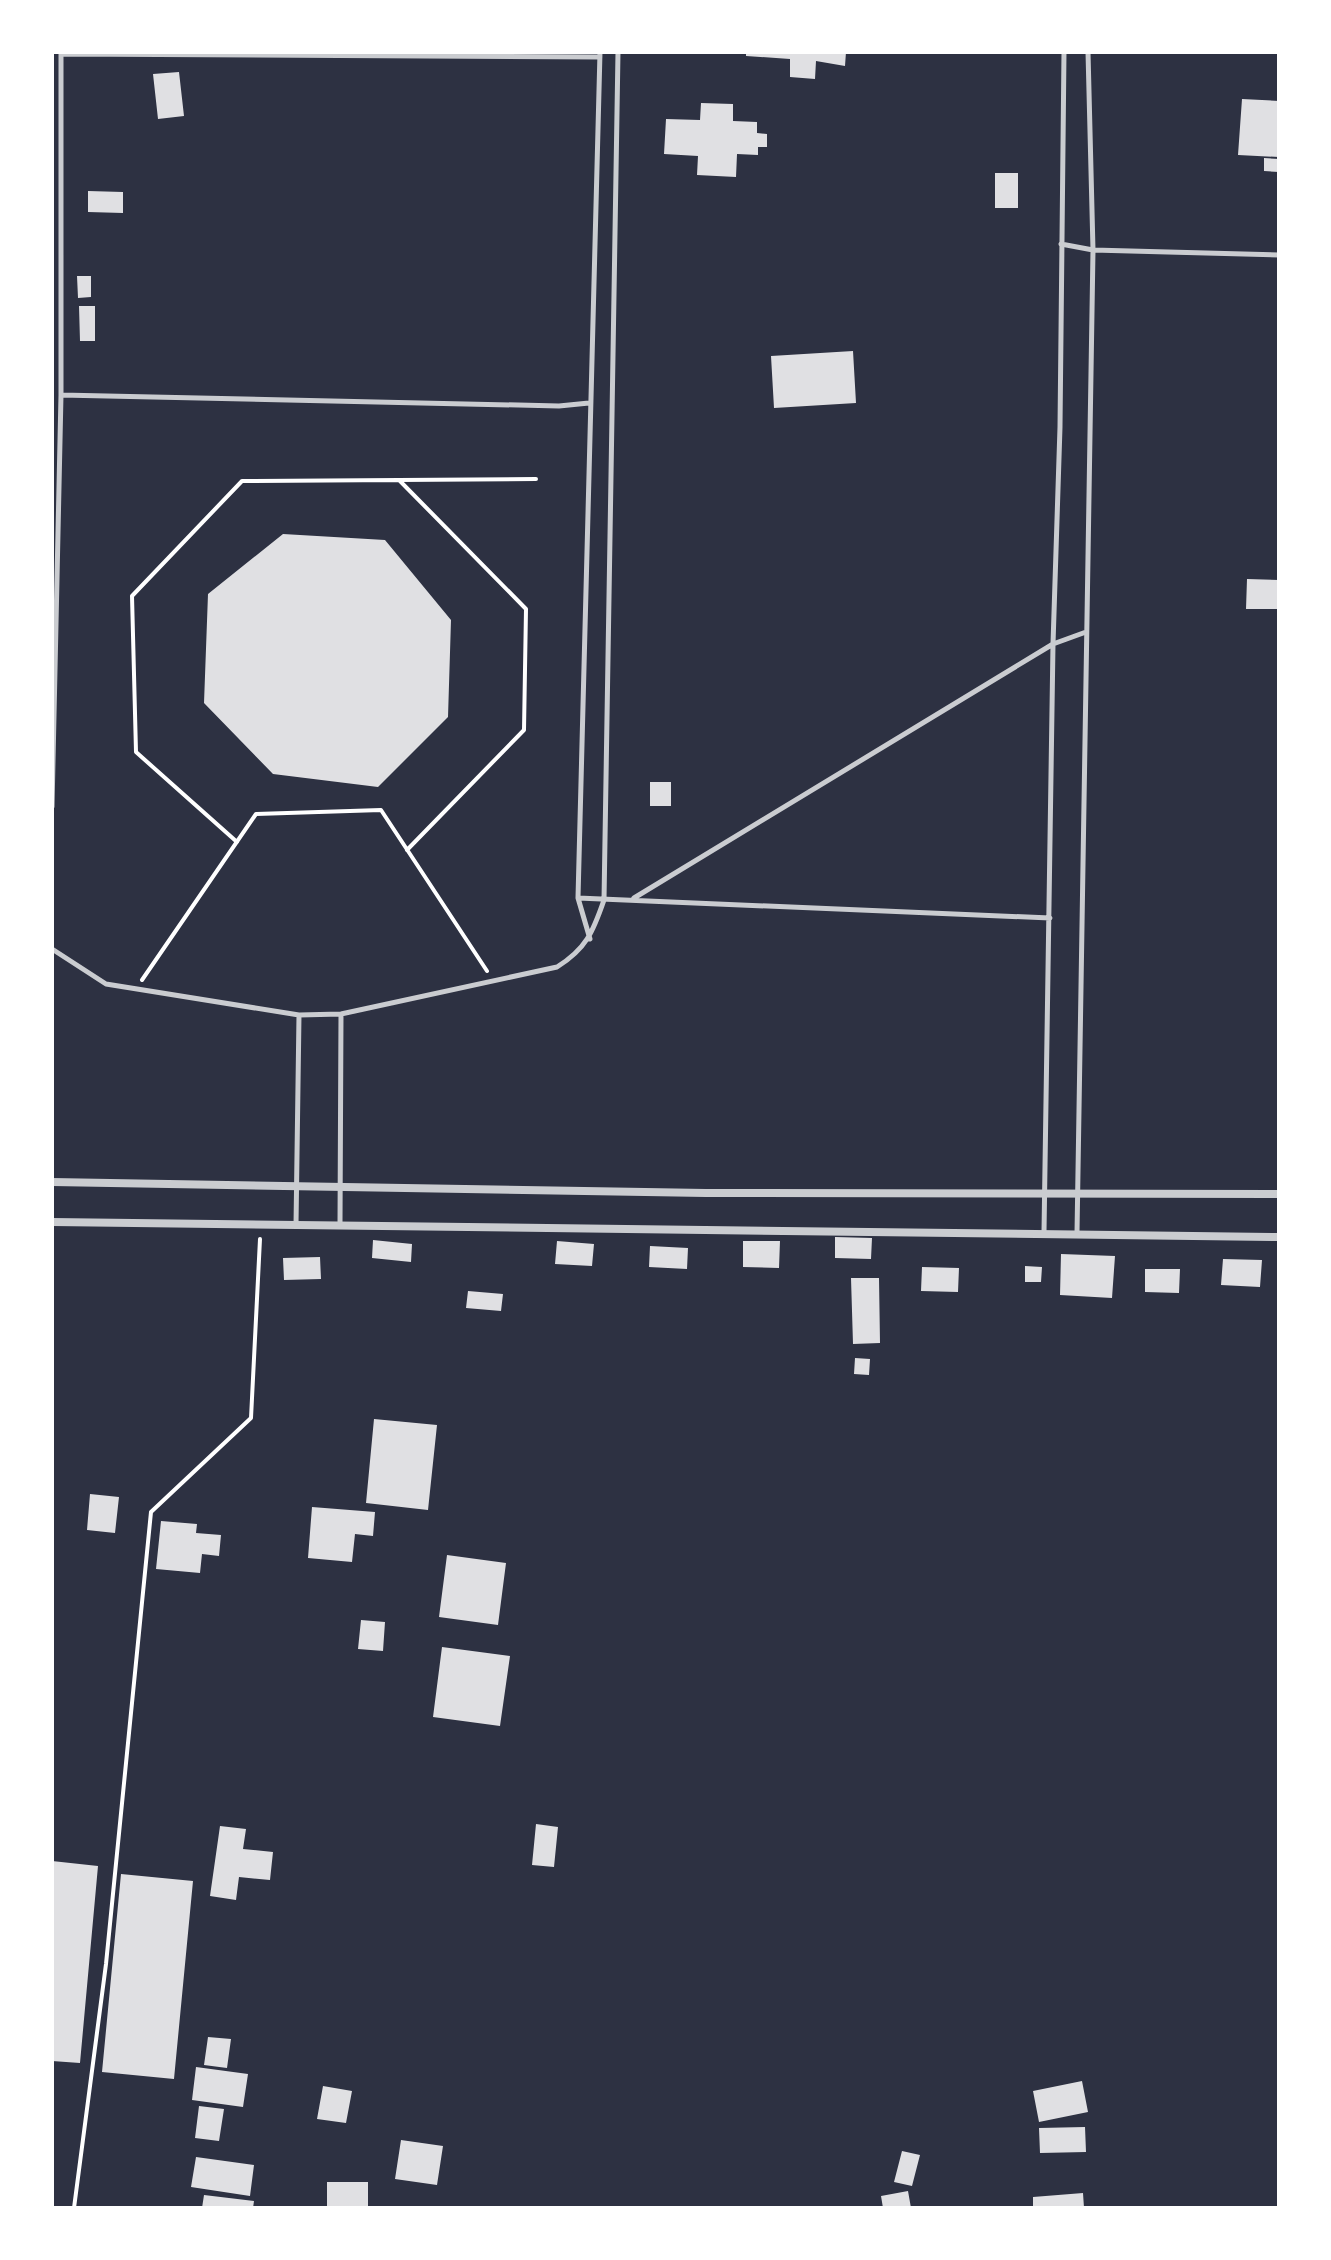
<svg xmlns="http://www.w3.org/2000/svg" width="1331" height="2260" viewBox="0 0 1331 2260" font-family="'Roboto Condensed',sans-serif">
	<rect width="100%" height="100%" fill="#2d3142"/>
	<path fill="#e0e0e3" d="M 746,52 L 846,52 L 845,66 L 816,61 L 815,79 L 790,77 L 790,59 L 746,56 Z
		M 179,72 L 184,116 L 158,119 L 153,74 Z
		M 1242,99 L 1279,101 L 1279,157 L 1238,155 Z
		M 701,103 L 733,104 L 733,121 L 757,122 L 757,133 L 767,134 L 767,147 L 758,147 L 758,155 L 737,154 L 736,177 L 697,175 L 698,156 L 664,154 L 666,119 L 700,120 Z
		M 1264,158 L 1279,159 L 1279,172 L 1264,171 Z
		M 995,173 L 1018,173 L 1018,208 L 995,208 Z
		M 88,191 L 123,192 L 123,213 L 88,212 Z
		M 77,276 L 91,276 L 91,297 L 78,298 Z
		M 79,306 L 95,306 L 95,341 L 80,341 Z
		M 853,351 L 856,403 L 774,408 L 771,356 Z
		M 283,534 L 385,540 L 451,620 L 448,717 L 378,787 L 273,774 L 204,703 L 208,594 Z
		M 1247,579 L 1279,580 L 1279,609 L 1246,609 Z
		M 650,782 L 671,782 L 671,806 L 650,806 Z
		M 835,1237 L 872,1238 L 871,1259 L 835,1258 Z
		M 373,1240 L 412,1244 L 411,1262 L 372,1258 Z
		M 557,1241 L 594,1244 L 592,1266 L 555,1264 Z
		M 743,1241 L 780,1241 L 779,1268 L 743,1267 Z
		M 650,1246 L 688,1248 L 687,1269 L 649,1267 Z
		M 1061,1254 L 1115,1256 L 1112,1298 L 1060,1295 Z
		M 320,1257 L 321,1279 L 284,1280 L 283,1258 Z
		M 1223,1259 L 1262,1260 L 1260,1287 L 1221,1285 Z
		M 1025,1266 L 1042,1267 L 1041,1282 L 1025,1282 Z
		M 922,1267 L 959,1268 L 958,1292 L 921,1291 Z
		M 1145,1269 L 1180,1269 L 1179,1293 L 1145,1292 Z
		M 851,1278 L 879,1278 L 880,1343 L 853,1344 Z
		M 468,1291 L 503,1294 L 501,1311 L 466,1308 Z
		M 855,1358 L 870,1359 L 869,1375 L 854,1374 Z
		M 374,1419 L 437,1425 L 428,1510 L 366,1503 Z
		M 90,1494 L 119,1497 L 115,1533 L 87,1530 Z
		M 312,1507 L 375,1512 L 373,1536 L 355,1534 L 352,1562 L 308,1558 Z
		M 161,1521 L 197,1524 L 196,1533 L 221,1535 L 219,1556 L 202,1554 L 200,1573 L 156,1569 Z
		M 447,1555 L 506,1563 L 498,1625 L 439,1617 Z
		M 361,1620 L 385,1622 L 383,1651 L 358,1649 Z
		M 442,1647 L 510,1656 L 500,1726 L 433,1717 Z
		M 536,1824 L 558,1827 L 554,1867 L 532,1865 Z
		M 220,1826 L 246,1829 L 243,1849 L 273,1852 L 270,1880 L 239,1877 L 236,1900 L 210,1896 Z
		M 52,1861 L 98,1866 L 80,2063 L 52,2061 Z
		M 121,1874 L 193,1881 L 174,2079 L 102,2072 Z
		M 208,2037 L 231,2039 L 227,2068 L 204,2065 Z
		M 196,2067 L 248,2074 L 243,2107 L 192,2100 Z
		M 1082,2081 L 1088,2112 L 1039,2122 L 1033,2091 Z
		M 323,2086 L 352,2091 L 346,2123 L 317,2119 Z
		M 199,2106 L 224,2109 L 219,2141 L 195,2138 Z
		M 1085,2127 L 1086,2152 L 1040,2153 L 1039,2128 Z
		M 401,2140 L 443,2146 L 437,2185 L 395,2179 Z
		M 902,2151 L 920,2155 L 912,2186 L 894,2182 Z
		M 196,2157 L 254,2165 L 250,2196 L 191,2187 Z
		M 327,2182 L 368,2182 L 368,2208 L 327,2208 Z
		M 908,2191 L 911,2208 L 883,2208 L 881,2196 Z
		M 1083,2193 L 1084,2208 L 1033,2208 L 1033,2197 Z
		M 204,2195 L 254,2201 L 253,2208 L 202,2208 Z"/>
	<g fill="none" stroke-linecap="round" stroke-linejoin="round">
		<path stroke="#fff" stroke-width="4" d="M 399,480 L 536,479
			M 237,842 L 136,752 L 132,596 L 242,481 L 399,480 L 526,609 L 524,730 L 407,850
			M 142,980 L 256,814 L 381,810 L 487,971
			M 74,2208 L 106,1964 L 151,1512 L 251,1418 L 260,1239"/>
		<path stroke="#caccd0" stroke-width="5" d="M 61,54 L 600,57
			M 1061,244 L 1093,250 L 1279,255
			M 61,395 L 559,406 L 589,403
			M 52,807 L 61,395 L 61,52
			M 578,898 L 1050,918
			M 634,898 L 1053,644 L 1086,632
			M 590,939 L 578,898 L 600,52
			M 52,949 L 106,984 L 299,1015 L 341,1014 L 557,967 C 586,949 593,932 604,900 L 618,52
			M 296,1225 L 299,1015
			M 340,1225 L 341,1014
			M 1044,1232 L 1053,644 L 1060,427 L 1064,52
			M 1077,1233 L 1093,250 L 1088,52"/>
		<path stroke="#caccd0" stroke-width="8" d="M 52,1182 L 706,1193 L 1279,1194
			M 52,1222 L 1279,1237"/>
	</g>
	<rect width="1331" height="2260" fill="none" stroke="#ffffff" stroke-width="108"/>
</svg>
